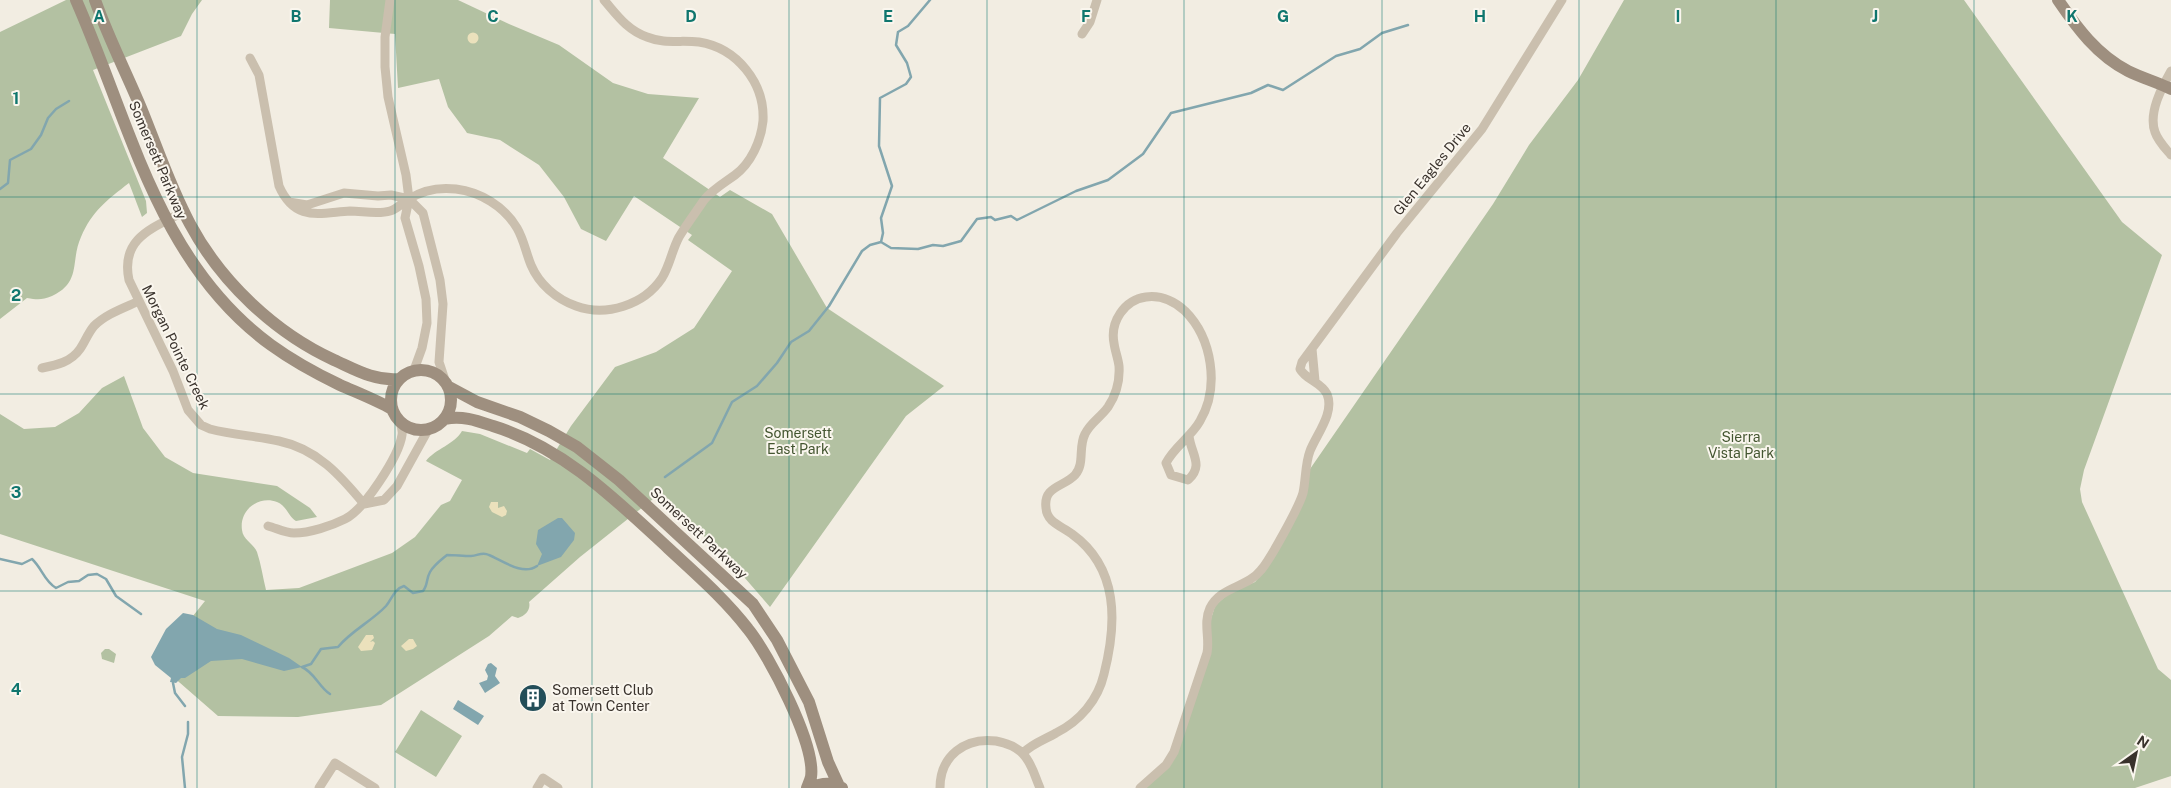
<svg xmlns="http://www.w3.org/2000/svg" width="2171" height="788" viewBox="0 0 2171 788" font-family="'Public Sans',sans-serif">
	<rect width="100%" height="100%" fill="#f2ede2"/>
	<path fill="#b3c1a2" d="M 66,0 L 202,0 L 192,14 L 181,36 L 93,70 L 146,201 L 147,213 L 142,217 L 129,183 C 107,200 92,211 81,237 C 70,261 82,282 52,296 C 42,300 38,300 27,298 L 0,319 L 0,32 Z
		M 330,0 L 458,0 L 509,24 L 559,45 L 613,83 L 648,94 L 699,98 L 663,158 L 720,197 L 730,190 L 772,214 L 827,308 L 944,386 L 906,416 L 770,607 L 724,554 L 658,495 L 580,557 L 529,602 C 531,609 526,616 518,618 L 512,616 L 489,636 L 381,705 L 298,717 L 218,716 L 156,662 L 205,601 L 0,534 L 0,414 L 24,429 L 55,427 L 79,413 L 102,388 L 124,376 L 143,428 L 165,457 L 193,473 L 277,486 L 310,508 L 317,517 L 296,521 C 288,516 287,506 277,502 C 259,495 239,510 242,530 C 243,540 254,544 257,552 C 261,564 263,578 266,590 L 299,588 L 392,553 L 415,537 L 441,505 L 450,501 L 462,480 L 426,461 C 435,449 455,444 462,431 L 480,434 L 527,453 L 530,449 L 550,460 L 571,426 L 615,367 L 656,352 L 694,328 L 732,271 L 688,240 L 692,235 L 634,196 L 606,241 L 581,229 L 564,197 L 539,165 L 500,140 L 467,133 L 465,130 L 448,107 L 439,79 L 398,88 L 395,34 L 329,28 Z
		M 1624,0 L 1964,0 L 2122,222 L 2162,255 L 2084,470 L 2080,489 L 2082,502 L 2158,669 L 2171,680 L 2171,776 L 2135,788 L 1146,788 L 1172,762 L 1210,652 L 1210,622 L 1215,606 L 1229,593 L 1255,582 L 1270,564 L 1310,469 L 1493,204 L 1529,145 L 1578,80 Z
		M 105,649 L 109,649 L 116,654 L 114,663 L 102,659 L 101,653 Z
		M 421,710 L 462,736 L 436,777 L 395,752 Z"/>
	<path fill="#ebe1bc" d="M467.5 38a5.5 5.5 0 1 1 11 0a5.5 5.5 0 1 1-11 0Z
		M 491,502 L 498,502 L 498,508 L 504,506 L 507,511 L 506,515 L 502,517 L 492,512 L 489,507 Z
		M 366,635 L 373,635 L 374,638 L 370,642 L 373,641 L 375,643 L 372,650 L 361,651 L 358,647 Z
		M 409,639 L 413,639 L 417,646 L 413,649 L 406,651 L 401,646 Z"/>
	<path fill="#82a6ae" d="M 558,518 L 562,518 L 575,533 L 574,540 L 561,557 L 537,566 L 542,554 L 536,544 L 538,530 Z
		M 183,613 L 193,615 L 217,629 L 241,635 L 289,658 L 302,667 L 284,671 L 242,659 L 211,661 L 185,678 L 181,678 L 176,683 L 170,682 L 171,678 L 155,665 L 151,657 L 166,629 Z
		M 491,663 L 497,668 L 495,676 L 500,683 L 485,693 L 479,683 L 487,680 L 488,676 L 485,670 L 488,664 Z
		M 458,700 L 484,716 L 478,725 L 453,709 Z"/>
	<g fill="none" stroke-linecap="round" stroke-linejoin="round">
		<path stroke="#82a6ae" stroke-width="2.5" d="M 0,189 L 8,183 L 10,160 L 31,149 L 41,135 L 48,118 L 56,109 L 69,101
			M 881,242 L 891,248 L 918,249 L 933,245 L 943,246 L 961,241 L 977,219 L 991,217 L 995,220 L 1011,216 L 1017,220 L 1076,191 L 1108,180 L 1143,154 L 1171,113 L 1251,93 L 1268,85 L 1283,90 L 1336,56 L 1360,49 L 1382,33 L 1408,25
			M 665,477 L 712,443 L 732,402 L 757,386 L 777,363 L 791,342 L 809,331 L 829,306 L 862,251 L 870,245 L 881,242 L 883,233 L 881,218 L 892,186 L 879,146 L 880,98 L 906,84 L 911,77 L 907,63 L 896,45 L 898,32 L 908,26 L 930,0
			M 0,559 L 22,564 L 32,559 C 42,568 44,581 56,588 L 68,582 L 79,581 L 88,575 L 97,574 L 106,579 L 116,596 L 141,614
			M 302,667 L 311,664 L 321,649 L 338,647 C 351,631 372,621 386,606 C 392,599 394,589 404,586 L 413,593 L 423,591 C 428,585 426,579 430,572 C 434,565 441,560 447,555 C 455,555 463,556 471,556 C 478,556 482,551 489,555 C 503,561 523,576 537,566
			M 302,667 C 315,673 319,687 330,694
			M 173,683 L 175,693 L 185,706
			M 185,788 L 182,757 L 188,734 L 188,722"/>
		<path stroke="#cabfae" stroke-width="9" d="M 390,0 L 385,37 L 385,67 L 388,97 L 406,175 L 409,199 L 405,218 L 419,266 L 426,299 L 427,323 L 422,348 L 414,370
			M 1082,34 L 1090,22 L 1097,0
			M 250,58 L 259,75 L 279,186 C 295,222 318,213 350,211 C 362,211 378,215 390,211 C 397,209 403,202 409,199 C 423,190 439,187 456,189 C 480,192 504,206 517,228 C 524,240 526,253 531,265 C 539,284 556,299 576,306 C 606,317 644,305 662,278 C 670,265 672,250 679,237 C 686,225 696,212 704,200 C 713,189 724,183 735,175 C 751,163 761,141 763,121 C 765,83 737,48 699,42 C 681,40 664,44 647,37 C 627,30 617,15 604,0
			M 2171,71 C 2162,87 2148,113 2155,132 C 2158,141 2165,148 2171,155
			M 409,199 L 423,213 L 440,280 L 443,304 L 439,362 L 445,380
			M 289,202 L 307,205 L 344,193 L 378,196 L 391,195 L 409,199
			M 183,212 C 153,228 120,238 129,280 L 173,371 L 188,410 L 201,425 L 210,429 C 233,435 256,436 279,441 C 317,449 340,475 364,504
			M 1312,349 L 1315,381
			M 42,368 C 57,365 71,362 80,349 C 85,342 88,333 94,326 C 106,314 124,308 139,301
			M 364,504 L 384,500 L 397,486 L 428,430
			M 268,526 C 276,528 285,533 294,533 C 310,533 331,526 345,519 C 364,510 399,456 402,435 C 403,429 401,425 399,420
			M 1023,753 C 1033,743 1044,740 1056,733 C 1080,721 1098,700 1104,674 C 1117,623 1119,568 1072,534 C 1062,526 1047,523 1046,508 C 1043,486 1064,487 1075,475 C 1085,464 1078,447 1085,434 C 1090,423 1101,417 1108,407 C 1116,395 1120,381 1119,366 C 1118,358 1115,351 1114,343 C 1110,322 1124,300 1146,297 C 1161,295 1174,301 1185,311 C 1212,338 1220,387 1200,421 C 1191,437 1174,447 1166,463 L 1171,475 L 1188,480 C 1205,465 1190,453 1189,435
			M 319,788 L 335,763 L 375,788
			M 537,788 L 543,778 L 558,788
			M 940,788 C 940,756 965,737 996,741 C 1006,743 1016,746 1023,754 C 1032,763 1035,777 1040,788
			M 1140,788 L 1166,765 L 1174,752 L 1207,653 C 1210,638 1203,623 1210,608 C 1221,586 1247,588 1261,570 C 1271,558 1299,507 1303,493 C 1306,479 1305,464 1310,451 C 1316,435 1335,413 1327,394 C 1321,382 1306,380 1300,369 L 1302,362 L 1397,233 L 1482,129 L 1562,0"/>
		<path stroke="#9e8f7f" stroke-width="12" d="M 76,0 C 130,122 157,262 271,345 C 293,361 317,374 340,385 C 358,393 376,400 392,409
			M 95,0 C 108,37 126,72 141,108 C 157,147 170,187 190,224 C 221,282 275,333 334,360 C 356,370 374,381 399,379
			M 2058,0 C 2077,28 2097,55 2128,71 C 2142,78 2157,82 2171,89
			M391 400a30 30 0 1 1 60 0a30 30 0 1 1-60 0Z
			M 449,387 L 477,402 L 520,417 L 549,431 L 577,447 L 619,480 L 753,604 L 777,640 L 809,702 L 828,762 L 839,786
			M 445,419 C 462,415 478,421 493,426 C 564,448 615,499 668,548 C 696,574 725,599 748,629 C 769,655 816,745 811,777 C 810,781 808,785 807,788
			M 811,788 C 821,783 832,782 842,788"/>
	</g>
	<path fill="none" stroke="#0f766e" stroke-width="1" stroke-opacity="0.55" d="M 197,0 L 197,788M 395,0 L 395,788M 592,0 L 592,788M 789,0 L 789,788M 987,0 L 987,788M 1184,0 L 1184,788M 1382,0 L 1382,788M 1579,0 L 1579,788M 1776,0 L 1776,788M 1974,0 L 1974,788M 0,197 L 2171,197M 0,394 L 2171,394M 0,591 L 2171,591"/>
	<defs>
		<symbol id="building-disc" viewBox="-11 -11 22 22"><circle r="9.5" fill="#234e59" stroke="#faf6ee"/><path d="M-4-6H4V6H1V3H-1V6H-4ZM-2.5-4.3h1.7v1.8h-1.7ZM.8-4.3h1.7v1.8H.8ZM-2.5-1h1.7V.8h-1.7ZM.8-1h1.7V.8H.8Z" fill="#fff"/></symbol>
	</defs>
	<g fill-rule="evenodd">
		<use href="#building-disc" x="517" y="682" width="32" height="32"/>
	</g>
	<g text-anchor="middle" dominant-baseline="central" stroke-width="4" stroke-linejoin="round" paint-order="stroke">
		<g font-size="14" fill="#39322c" stroke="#faf6ee">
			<text transform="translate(158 160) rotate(67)">Somersett Parkway</text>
			<text transform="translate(1432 169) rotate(-51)">Glen Eagles Drive</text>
			<text transform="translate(176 347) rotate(64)">Morgan Pointe Creek</text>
			<text transform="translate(699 533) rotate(43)">Somersett Parkway</text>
		</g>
		<g font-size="14" fill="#445631" stroke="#faf6ee">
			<text x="798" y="433">Somersett<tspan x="798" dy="16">East Park</tspan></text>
			<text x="1741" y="437">Sierra<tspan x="1741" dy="16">Vista Park</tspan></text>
		</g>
		<g font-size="14" fill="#39322c" stroke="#faf6ee" text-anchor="start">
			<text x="552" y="690">Somersett Club<tspan x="552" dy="16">at Town Center</tspan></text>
		</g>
	</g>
	<g font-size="16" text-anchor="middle" font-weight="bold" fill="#0f766e" stroke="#faf6ee" stroke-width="4" stroke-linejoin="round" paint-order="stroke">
		<text x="99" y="22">A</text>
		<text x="296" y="22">B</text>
		<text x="493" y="22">C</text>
		<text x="691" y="22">D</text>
		<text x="888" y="22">E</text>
		<text x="1086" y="22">F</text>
		<text x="1283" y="22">G</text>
		<text x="1480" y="22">H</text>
		<text x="1678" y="22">I</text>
		<text x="1875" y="22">J</text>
		<text x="2072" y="22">K</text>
		<text x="16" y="104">1</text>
		<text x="16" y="301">2</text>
		<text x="16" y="498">3</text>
		<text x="16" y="695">4</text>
	</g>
	<g transform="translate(2136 753) rotate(33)" stroke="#faf6ee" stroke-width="4" paint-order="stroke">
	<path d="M0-4L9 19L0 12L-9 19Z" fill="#39322c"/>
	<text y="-8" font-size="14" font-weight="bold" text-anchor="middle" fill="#39322c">N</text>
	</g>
</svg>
